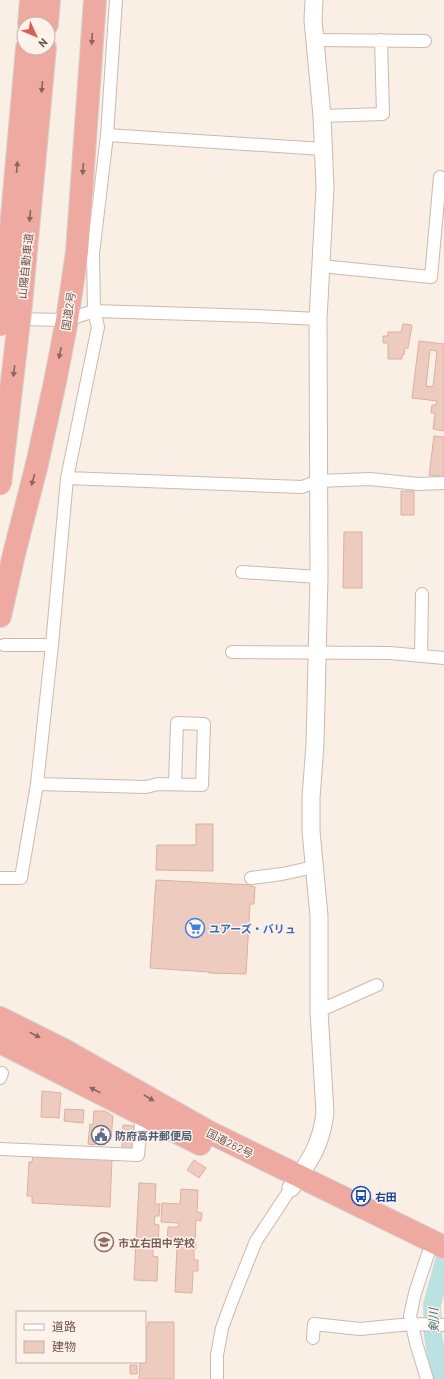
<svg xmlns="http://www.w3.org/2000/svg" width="444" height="1379" viewBox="0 0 444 1379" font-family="Barlow,'Noto Sans JP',sans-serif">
	<rect width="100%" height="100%" fill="#faefe5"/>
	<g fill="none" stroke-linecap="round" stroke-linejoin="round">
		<path stroke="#bbe1e1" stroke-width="18" d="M 440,1379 L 433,1335 L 432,1305 L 444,1261"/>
	</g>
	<path fill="#edcbbf" stroke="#deafa1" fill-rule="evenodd" d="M 403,324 L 412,325 L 408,348 L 405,348 L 404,355 L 402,355 L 402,359 L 388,359 L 388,343 L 383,343 L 383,336 L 388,336 L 388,332 L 401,332 Z
		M 419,341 L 444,344 L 444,431 L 433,429 L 435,413 L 431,413 L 432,405 L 436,405 L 437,401 L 412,398 ZM 430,350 L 437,351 L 433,387 L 426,386 Z
		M 434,436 L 444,437 L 444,477 L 429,475 Z
		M 401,491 L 414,491 L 414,515 L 401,515 Z
		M 344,532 L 362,532 L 362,588 L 343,588 Z
		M 196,824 L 213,824 L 213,871 L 156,870 L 157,845 L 196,845 Z
		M 156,880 L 251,885 L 251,886 L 255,887 L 254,904 L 250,904 L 246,974 L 209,973 L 209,972 L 150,968 Z
		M 42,1091 L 61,1093 L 59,1118 L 41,1117 Z
		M 65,1109 L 84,1110 L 83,1123 L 64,1121 Z
		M 94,1111 L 105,1111 L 113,1116 L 111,1139 L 110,1139 L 109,1141 L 105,1140 L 105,1144 L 95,1143 L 95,1145 L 88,1144 L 90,1124 L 93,1125 Z
		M 123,1125 L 134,1126 L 134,1150 L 122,1149 Z
		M 33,1155 L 112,1158 L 110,1207 L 32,1203 L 32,1196 L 27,1196 L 29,1162 L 32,1162 Z
		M 194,1160 L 206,1168 L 199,1178 L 187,1170 Z
		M 139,1183 L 156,1184 L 155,1204 L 160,1204 L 159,1216 L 155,1216 L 154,1224 L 159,1225 L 158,1248 L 153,1248 L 153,1256 L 158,1257 L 157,1281 L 134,1280 Z
		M 181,1189 L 198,1190 L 197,1212 L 202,1213 L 201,1221 L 196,1220 L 195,1243 L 196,1243 L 196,1249 L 194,1249 L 194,1260 L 198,1260 L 198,1271 L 193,1271 L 192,1293 L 175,1292 L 177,1246 L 167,1245 L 168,1227 L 178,1227 L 179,1223 L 161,1222 L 162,1203 L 180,1204 Z
		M 148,1322 L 174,1322 L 174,1379 L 139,1379 L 140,1362 L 145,1362 L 145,1327 L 148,1327 Z
		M 130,1365 L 137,1365 L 137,1374 L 130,1374 Z"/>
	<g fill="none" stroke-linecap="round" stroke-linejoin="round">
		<defs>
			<path id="street" d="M 314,40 L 425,41
				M 322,116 L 383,114 L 381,40
				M 107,135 L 323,149
				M 321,266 L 431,277 L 440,177
				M 15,319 L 67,320 L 94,311 L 256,316 L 318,319
				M 67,478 L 302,487 L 318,481 L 370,479 L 418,484 L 444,483
				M 242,572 L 319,577
				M 4,645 L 52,645
				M 232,652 L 390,653 L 444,658
				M 421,656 L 422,594
				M 37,784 L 146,787 L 158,784 L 202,785 L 204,724 L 177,723 L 175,784
				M 0,878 L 21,878 L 37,784 L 52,645 L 67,478 L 98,327 L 94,311 L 93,254 L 107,135 L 116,0
				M 251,878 L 282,874 L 314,867
				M 319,1011 L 377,985
				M 0,1078 L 2,1073
				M 0,1149 L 138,1155 L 142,1114
				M 313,1338 L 314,1324 L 360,1329 L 411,1324 L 444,1325
				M 217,1379 L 217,1355 L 222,1328 L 233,1298 L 256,1241 L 291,1188
				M 427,1379 L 416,1343 L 410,1316 L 415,1293 L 428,1254"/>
			<path id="secondary" d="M 291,1188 C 309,1162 321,1146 325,1113 L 319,1011 L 319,916 L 311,831 L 311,798 L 315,744 L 319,577 L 318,319 L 325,188 L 322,116 L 313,20 L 314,0"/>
			<path id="highway" d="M 29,24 L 31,0
				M 47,24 L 49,0
				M 2,303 L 10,239 L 27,48
				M 21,304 L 45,48
				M 0,616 L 14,554 L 37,464 L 55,382 L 67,320 L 77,252 L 95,0
				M 0,1018 L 64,1050 L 209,1132 L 444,1247
				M 0,1042 L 200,1144"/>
		</defs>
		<use href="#street" stroke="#cdb8af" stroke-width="14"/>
		<use href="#secondary" stroke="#cfb7ad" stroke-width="19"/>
		<use href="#highway" stroke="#d7cfcd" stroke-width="24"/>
		<use href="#street" stroke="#fff" stroke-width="12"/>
		<use href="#secondary" stroke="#fff" stroke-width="17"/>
		<use href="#highway" stroke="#eeaaa1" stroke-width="22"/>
		<defs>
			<path id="highway-bridge" d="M 0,325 L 2,303
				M 0,484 L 21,304"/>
		</defs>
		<use href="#highway-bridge" stroke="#d7cfcd" stroke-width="24" stroke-linecap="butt"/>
		<use href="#highway-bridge" stroke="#eeaaa1" stroke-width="22"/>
	</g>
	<defs><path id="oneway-solid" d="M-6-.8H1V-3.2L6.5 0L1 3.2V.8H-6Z"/></defs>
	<g fill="#89655e">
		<use href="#oneway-solid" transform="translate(92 39) rotate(93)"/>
		<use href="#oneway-solid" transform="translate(42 87) rotate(95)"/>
		<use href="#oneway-solid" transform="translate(17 167) rotate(-85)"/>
		<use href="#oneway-solid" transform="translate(83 169) rotate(94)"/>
		<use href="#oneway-solid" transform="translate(30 216) rotate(95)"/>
		<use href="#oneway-solid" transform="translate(60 353) rotate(101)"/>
		<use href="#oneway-solid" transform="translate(14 371) rotate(97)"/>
		<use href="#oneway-solid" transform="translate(33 480) rotate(105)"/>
		<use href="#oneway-solid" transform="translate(35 1035) rotate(27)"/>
		<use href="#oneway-solid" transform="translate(95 1090) rotate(-153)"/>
		<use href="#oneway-solid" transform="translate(149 1098) rotate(30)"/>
	</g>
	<defs>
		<symbol id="supermarket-ring" viewBox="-11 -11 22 22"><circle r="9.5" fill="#fdf3eb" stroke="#3f7fe0" stroke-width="1.5"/><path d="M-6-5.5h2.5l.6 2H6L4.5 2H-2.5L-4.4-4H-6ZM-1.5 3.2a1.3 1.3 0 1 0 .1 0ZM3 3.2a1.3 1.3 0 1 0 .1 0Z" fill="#3f7fe0"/></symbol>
		<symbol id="civic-ring" viewBox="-11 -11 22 22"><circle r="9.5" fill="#fdf3eb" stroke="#5c6f8a" stroke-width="1.5"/><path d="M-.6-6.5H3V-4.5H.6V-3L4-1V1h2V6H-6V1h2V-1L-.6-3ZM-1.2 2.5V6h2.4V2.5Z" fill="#5c6f8a"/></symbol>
		<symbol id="bus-ring" viewBox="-11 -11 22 22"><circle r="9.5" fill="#fdf3eb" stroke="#1a4fb4" stroke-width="1.5"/><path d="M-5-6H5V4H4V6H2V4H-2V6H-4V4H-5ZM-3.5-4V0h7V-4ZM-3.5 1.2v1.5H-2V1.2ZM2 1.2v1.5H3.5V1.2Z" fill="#1a4fb4"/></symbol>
		<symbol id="school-ring" viewBox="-11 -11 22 22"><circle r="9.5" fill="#fdf3eb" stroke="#8d6e63" stroke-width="1.5"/><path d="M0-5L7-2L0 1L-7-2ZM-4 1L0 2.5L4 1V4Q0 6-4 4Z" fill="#8d6e63"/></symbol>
	</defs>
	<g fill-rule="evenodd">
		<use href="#supermarket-ring" x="184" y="917" width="22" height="22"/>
		<use href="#civic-ring" x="90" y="1124" width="22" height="22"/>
		<use href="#bus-ring" x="350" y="1185" width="22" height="22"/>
		<use href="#school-ring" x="93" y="1231" width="22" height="22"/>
	</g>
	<g text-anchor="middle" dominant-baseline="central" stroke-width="3" stroke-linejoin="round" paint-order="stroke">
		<g font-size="11" fill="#70544d" stroke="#fdf3eb">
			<text transform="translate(25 266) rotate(-84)">山陽自動車道</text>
			<text transform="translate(68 311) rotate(-81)">国道2号</text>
			<text transform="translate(230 1143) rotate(27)">国道262号</text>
		</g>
		<g font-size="11" font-weight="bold" fill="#366cbe" stroke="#fdf3eb" text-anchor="start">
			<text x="209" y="928">ユアーズ・バリュ</text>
		</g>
		<g font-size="11" font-weight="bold" fill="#4e5e75" stroke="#fdf3eb" text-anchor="start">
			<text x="115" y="1135">防府高井郵便局</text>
		</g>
		<g font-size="11" font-weight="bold" fill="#164399" stroke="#fdf3eb" text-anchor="start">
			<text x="375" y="1196">右田</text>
		</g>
		<g font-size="11" font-weight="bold" fill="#785e54" stroke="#fdf3eb" text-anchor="start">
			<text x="118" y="1242">市立右田中学校</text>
		</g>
		<g font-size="12" font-style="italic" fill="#427374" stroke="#fdf3eb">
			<text transform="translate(433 1320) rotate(-91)">剣川</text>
		</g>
	</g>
	<rect x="16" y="1311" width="130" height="52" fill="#fdf3eb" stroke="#c5b3ac"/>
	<rect x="24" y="1324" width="20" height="6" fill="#ffffff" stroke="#c5b3ac"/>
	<text x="52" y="1331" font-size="12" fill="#70544d">道路</text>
	<rect x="24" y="1341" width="20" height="12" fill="#edcbbf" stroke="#c5b3ac"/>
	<text x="52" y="1351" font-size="12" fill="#70544d">建物</text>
	<g transform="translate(36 36) rotate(134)"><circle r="19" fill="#fdf3eb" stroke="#c5b3ac"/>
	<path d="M0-3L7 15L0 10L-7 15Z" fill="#d85f55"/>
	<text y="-6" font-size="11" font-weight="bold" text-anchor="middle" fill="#70544d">N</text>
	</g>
</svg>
